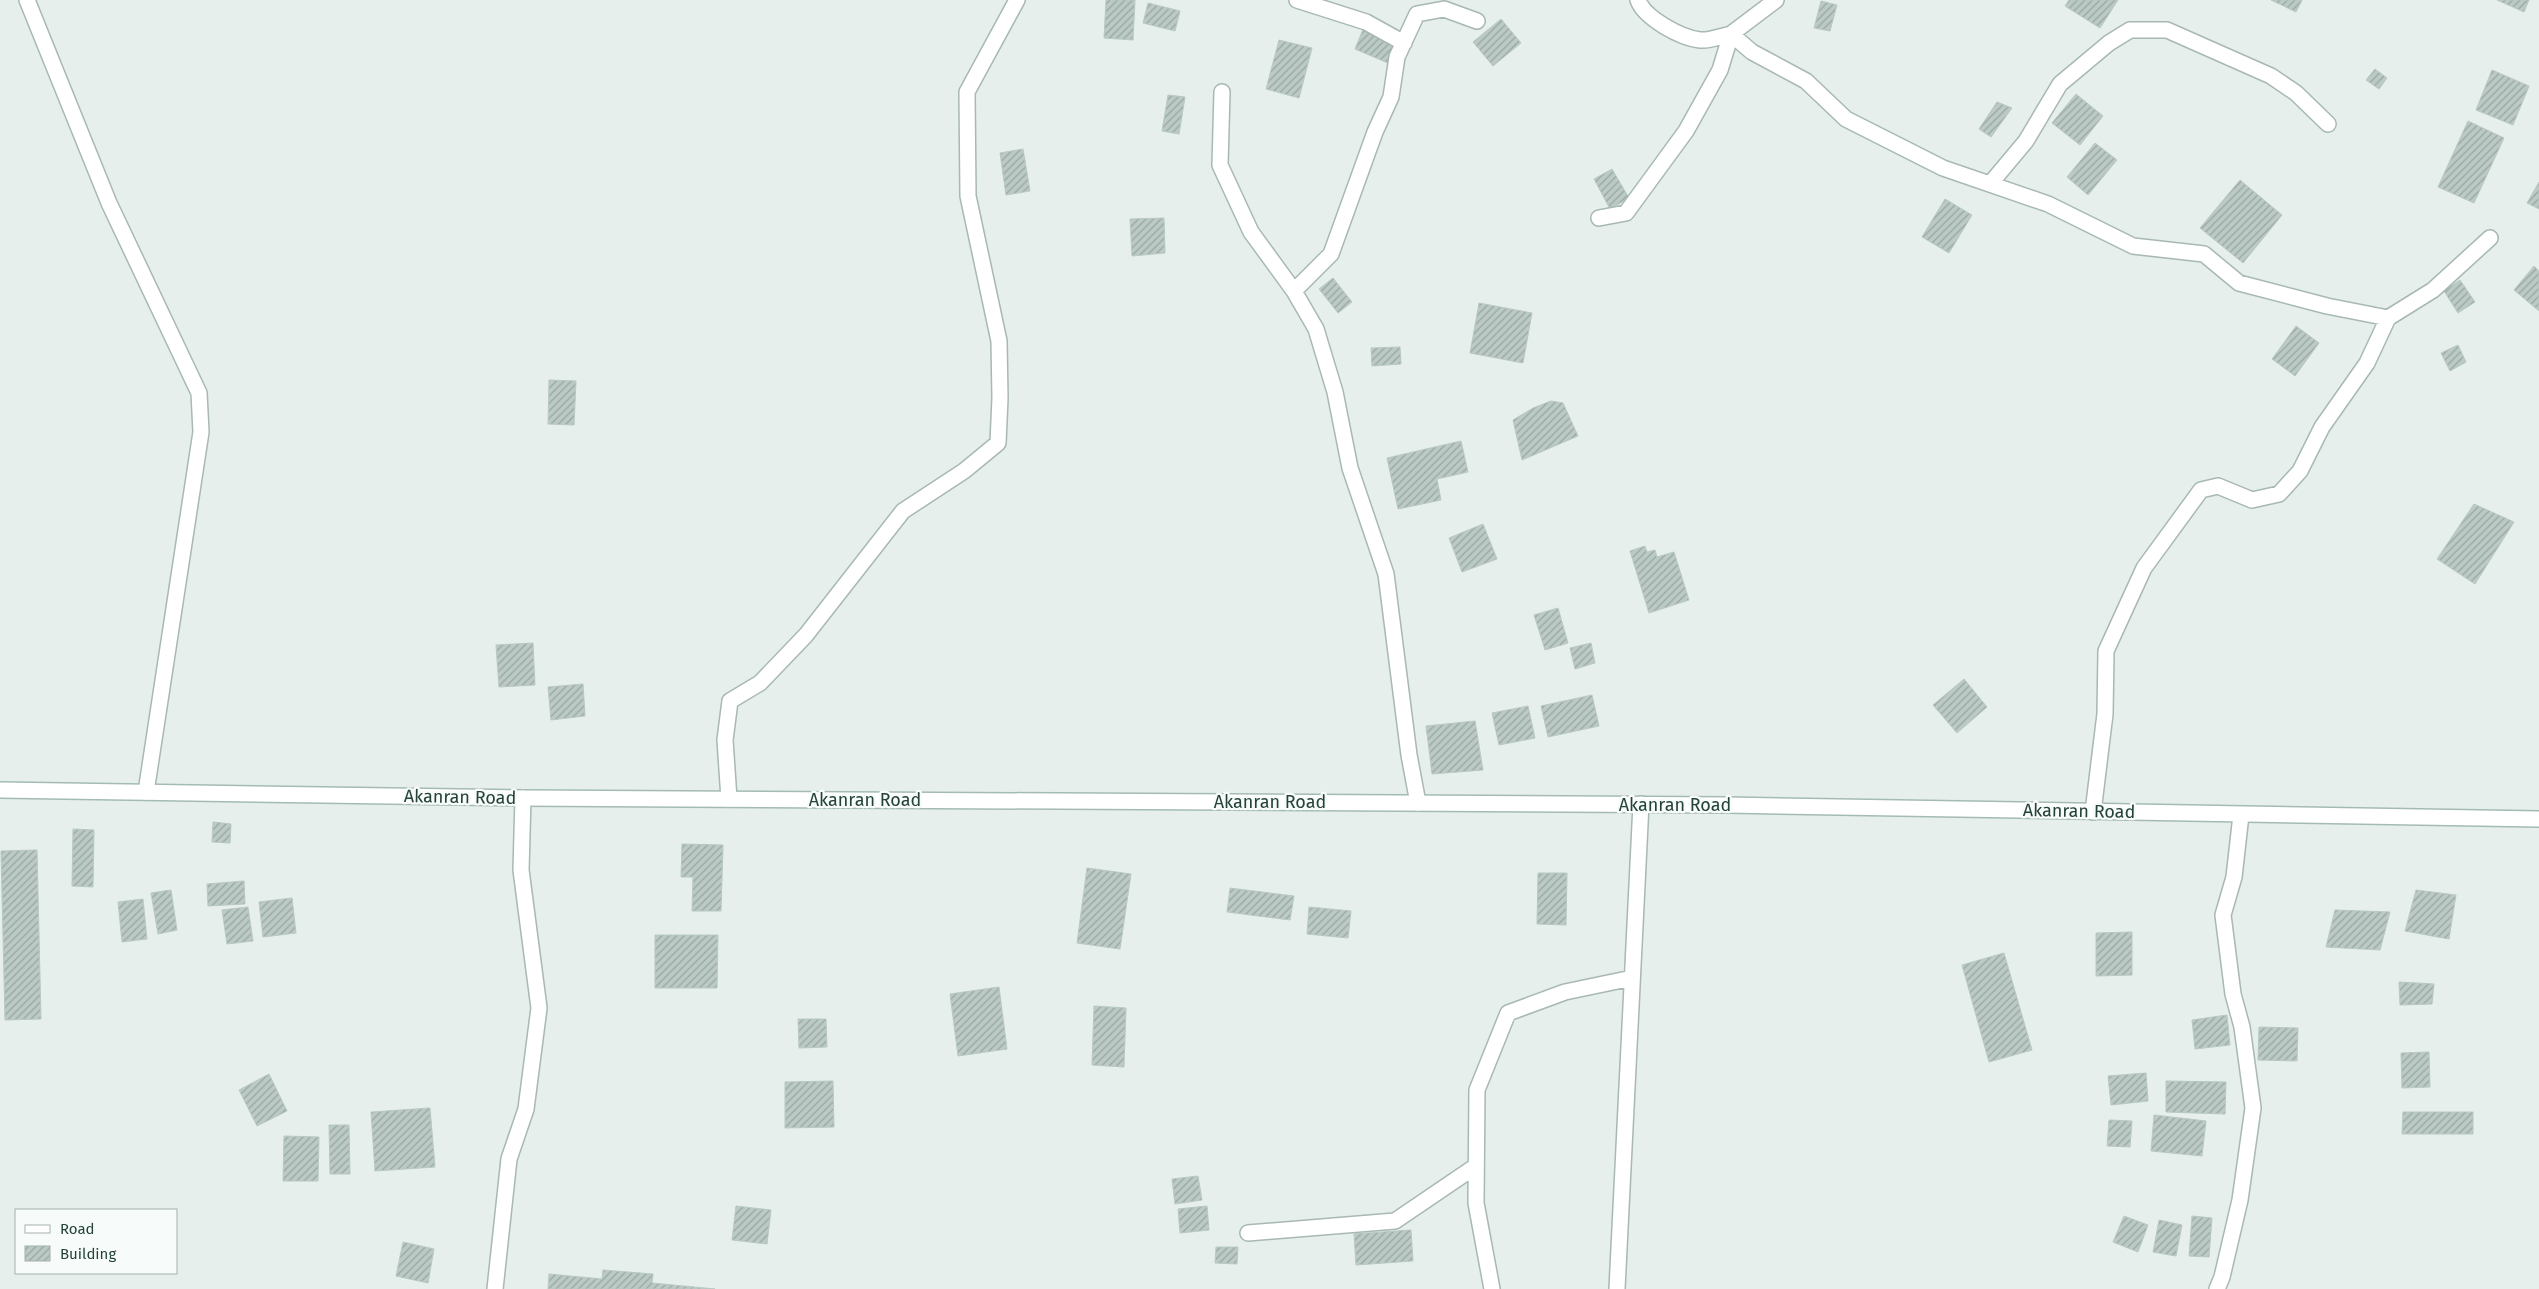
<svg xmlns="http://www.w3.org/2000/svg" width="2539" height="1289" viewBox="0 0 2539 1289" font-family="'Fira Sans',sans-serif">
	<defs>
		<pattern id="building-hatch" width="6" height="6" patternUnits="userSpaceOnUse" patternTransform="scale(1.25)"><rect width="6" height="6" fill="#bbcac4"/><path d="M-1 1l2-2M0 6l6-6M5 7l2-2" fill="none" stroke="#98a6a0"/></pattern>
	</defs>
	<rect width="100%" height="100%" fill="#e6efeb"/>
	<path fill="url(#building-hatch)" stroke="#b8c9c2" d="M 1106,0 L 1135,0 L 1133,40 L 1104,38 Z
		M 2069,0 L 2118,0 L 2100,28 L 2065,6 Z
		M 2271,0 L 2302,0 L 2296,12 Z
		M 2497,0 L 2529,0 L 2524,12 Z
		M 1821,1 L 1837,5 L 1830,31 L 1814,28 Z
		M 1148,3 L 1180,11 L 1175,31 L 1143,23 Z
		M 1501,19 L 1521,43 L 1493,66 L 1473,42 Z
		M 1364,27 L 1397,41 L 1388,63 L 1355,49 Z
		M 1279,40 L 1312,48 L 1299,98 L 1266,89 Z
		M 2375,69 L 2387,78 L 2379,89 L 2366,80 Z
		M 2492,70 L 2529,86 L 2513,125 L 2476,110 Z
		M 2076,94 L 2103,116 L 2080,145 L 2052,123 Z
		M 1168,95 L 1185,97 L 1179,134 L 1162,131 Z
		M 1997,102 L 2012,108 L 1991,137 L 1979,129 Z
		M 2468,121 L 2504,138 L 2474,203 L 2438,187 Z
		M 2095,143 L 2117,160 L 2088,195 L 2067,177 Z
		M 1023,149 L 1030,191 L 1006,195 L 1000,153 Z
		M 1612,169 L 1629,198 L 1610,209 L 1594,179 Z
		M 2240,180 L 2282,215 L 2243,263 L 2200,228 Z
		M 2539,182 L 2539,209 L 2527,203 Z
		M 1945,199 L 1972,215 L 1949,253 L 1922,237 Z
		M 1164,218 L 1165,253 L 1132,256 L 1130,219 Z
		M 2534,266 L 2539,271 L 2539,311 L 2514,290 Z
		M 1333,278 L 1352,302 L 1338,313 L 1319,289 Z
		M 2460,280 L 2475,302 L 2458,313 L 2444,291 Z
		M 1479,303 L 1532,313 L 1523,363 L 1470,353 Z
		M 2296,326 L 2319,343 L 2295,376 L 2272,359 Z
		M 2458,345 L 2466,362 L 2450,371 L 2441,353 Z
		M 1400,347 L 1401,364 L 1372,366 L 1371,348 Z
		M 549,380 L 576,381 L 574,425 L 548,424 Z
		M 1551,401 L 1563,403 L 1578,436 L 1522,460 L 1513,420 L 1533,408 Z
		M 1461,441 L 1468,472 L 1437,479 L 1441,500 L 1398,509 L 1387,458 Z
		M 2474,504 L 2514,522 L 2475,584 L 2437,559 Z
		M 1483,524 L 1497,559 L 1462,572 L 1449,538 Z
		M 1645,546 L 1647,552 L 1655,550 L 1657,557 L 1674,552 L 1689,600 L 1649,613 L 1630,551 Z
		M 1558,608 L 1568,643 L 1545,650 L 1534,615 Z
		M 533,643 L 535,685 L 499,687 L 496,645 Z
		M 1591,643 L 1595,663 L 1575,669 L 1570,648 Z
		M 1964,679 L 1987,707 L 1957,733 L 1933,705 Z
		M 583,684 L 585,716 L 551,720 L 548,687 Z
		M 1592,695 L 1599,726 L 1548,737 L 1541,706 Z
		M 1528,706 L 1535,738 L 1499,745 L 1492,713 Z
		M 1475,721 L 1483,770 L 1432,774 L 1426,726 Z
		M 213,822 L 231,824 L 230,843 L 212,842 Z
		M 73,829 L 94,830 L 93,887 L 72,886 Z
		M 682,844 L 723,845 L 721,911 L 692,911 L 693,877 L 681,877 Z
		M 37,850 L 41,1019 L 5,1020 L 1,851 Z
		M 1087,868 L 1131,874 L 1120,949 L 1077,943 Z
		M 1538,873 L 1567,873 L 1566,925 L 1537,924 Z
		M 244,881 L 245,904 L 208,906 L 207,884 Z
		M 1230,888 L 1294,896 L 1290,920 L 1227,912 Z
		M 171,890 L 177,930 L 158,934 L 151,893 Z
		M 2416,890 L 2456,895 L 2449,939 L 2405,931 Z
		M 292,898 L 296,933 L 263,937 L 259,902 Z
		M 143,899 L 147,939 L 122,942 L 118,902 Z
		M 248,907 L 253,941 L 227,944 L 222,910 Z
		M 1309,907 L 1351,911 L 1348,938 L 1307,934 Z
		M 2335,910 L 2390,912 L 2380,950 L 2326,947 Z
		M 2132,932 L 2132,975 L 2096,976 L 2096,933 Z
		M 655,935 L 718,935 L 717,988 L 655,988 Z
		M 2004,953 L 2032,1050 L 1989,1062 L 1962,965 Z
		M 2399,982 L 2434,984 L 2432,1004 L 2400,1005 Z
		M 999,987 L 1007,1049 L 958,1056 L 950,994 Z
		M 1094,1006 L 1126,1008 L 1124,1067 L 1092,1065 Z
		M 2227,1015 L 2230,1045 L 2195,1049 L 2192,1020 Z
		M 798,1019 L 826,1019 L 827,1047 L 799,1048 Z
		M 2259,1027 L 2298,1028 L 2297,1061 L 2258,1060 Z
		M 2429,1052 L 2430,1087 L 2402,1088 L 2401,1053 Z
		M 2146,1073 L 2148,1101 L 2111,1105 L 2108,1076 Z
		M 269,1074 L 287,1111 L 257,1126 L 239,1090 Z
		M 833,1081 L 834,1127 L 785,1128 L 785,1082 Z
		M 2166,1081 L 2226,1082 L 2225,1114 L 2166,1112 Z
		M 430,1108 L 435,1167 L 375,1171 L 371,1112 Z
		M 2403,1112 L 2473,1112 L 2473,1134 L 2402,1134 Z
		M 2154,1115 L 2206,1121 L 2202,1156 L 2151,1151 Z
		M 2109,1120 L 2132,1121 L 2130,1147 L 2107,1146 Z
		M 329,1125 L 349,1125 L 350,1174 L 330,1174 Z
		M 284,1136 L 319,1137 L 318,1181 L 283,1181 Z
		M 1198,1176 L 1202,1200 L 1175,1204 L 1172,1179 Z
		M 736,1206 L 771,1210 L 767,1244 L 732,1240 Z
		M 1207,1206 L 1209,1230 L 1180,1233 L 1178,1209 Z
		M 2124,1216 L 2148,1225 L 2138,1252 L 2113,1242 Z
		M 2192,1216 L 2212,1218 L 2209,1257 L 2189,1256 Z
		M 2159,1220 L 2182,1225 L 2176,1256 L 2153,1252 Z
		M 1411,1230 L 1413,1261 L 1356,1265 L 1354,1234 Z
		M 403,1242 L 434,1249 L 428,1283 L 396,1276 Z
		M 1216,1247 L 1238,1247 L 1237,1264 L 1215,1263 Z
		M 603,1270 L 653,1274 L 652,1283 L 715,1289 L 548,1289 L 549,1274 L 602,1279 Z"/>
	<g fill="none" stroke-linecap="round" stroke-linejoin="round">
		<defs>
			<path id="minor" d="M 27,0 L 109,203 L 199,393 L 201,432 L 146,792
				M 1297,0 L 1366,22 L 1404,43
				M 1638,0 C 1644,18 1681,38 1700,40 C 1709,41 1722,36 1731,34 L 1752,52 L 1806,81 L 1846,119 L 1943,168 L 2048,204 L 2133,246 L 2204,254 L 2239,283 L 2327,306 L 2388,318 L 2433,290 L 2490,238
				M 1222,92 L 1220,165 L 1251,232 L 1294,291 L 1316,329 L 1335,392 L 1350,468 L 1386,574 L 1409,755 L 1418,803
				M 1990,184 L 2026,141 L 2060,84 L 2109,43 L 2130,30 L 2167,30 L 2271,76 L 2296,93 L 2328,124
				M 1599,218 L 1626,213 L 1686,131 L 1720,70 L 1731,34 L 1776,0
				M 1294,291 L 1331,254 L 1375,132 L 1391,97 L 1397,57 L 1417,14 L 1444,9 L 1477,21
				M 729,799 L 725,740 L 730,701 L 760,683 L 806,635 L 903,511 L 964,471 L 998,443 L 1000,398 L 999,341 L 968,196 L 967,92 L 1017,0
				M 2093,812 L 2105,714 L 2106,651 L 2144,568 L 2201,490 L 2218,486 L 2252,500 L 2279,494 L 2300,471 L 2322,427 L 2367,363 L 2388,318
				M 1248,1233 L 1395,1221 L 1476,1166
				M 495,1289 L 509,1159 L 526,1109 L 539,1008 L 521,870 L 523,798
				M 1492,1289 L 1476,1203 L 1477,1090 L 1508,1013 L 1565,992 L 1632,978
				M 1617,1289 L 1641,804
				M 2217,1289 L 2222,1277 L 2240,1200 L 2253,1108 L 2242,1027 L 2233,994 L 2223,915 L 2234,877 L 2241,815"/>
			<path id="secondary" d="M 0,790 L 523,798 L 1727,805 L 2539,819"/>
		</defs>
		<use href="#minor" stroke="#a8b8b2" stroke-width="18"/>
		<use href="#secondary" stroke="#a4bbb3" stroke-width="18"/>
		<use href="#minor" stroke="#fff" stroke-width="15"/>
		<use href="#secondary" stroke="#fff" stroke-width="15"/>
	</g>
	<g text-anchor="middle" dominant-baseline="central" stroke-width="4.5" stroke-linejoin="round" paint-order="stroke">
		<g font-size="18" fill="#24423a" stroke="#f7fbf9">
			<text transform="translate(460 797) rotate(1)">Akanran Road</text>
			<text x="865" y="800">Akanran Road</text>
			<text x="1270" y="802">Akanran Road</text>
			<text x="1675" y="805">Akanran Road</text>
			<text transform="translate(2079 811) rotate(1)">Akanran Road</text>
		</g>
	</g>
	<rect x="15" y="1209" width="162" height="65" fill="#f7fbf9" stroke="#a3b1ad"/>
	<rect x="25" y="1225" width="25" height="8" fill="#ffffff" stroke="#a3b1ad"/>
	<text x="60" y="1234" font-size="15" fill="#24423a">Road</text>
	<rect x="25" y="1246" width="25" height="15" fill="url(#building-hatch)" stroke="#a3b1ad"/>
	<text x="60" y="1259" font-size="15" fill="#24423a">Building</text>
</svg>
